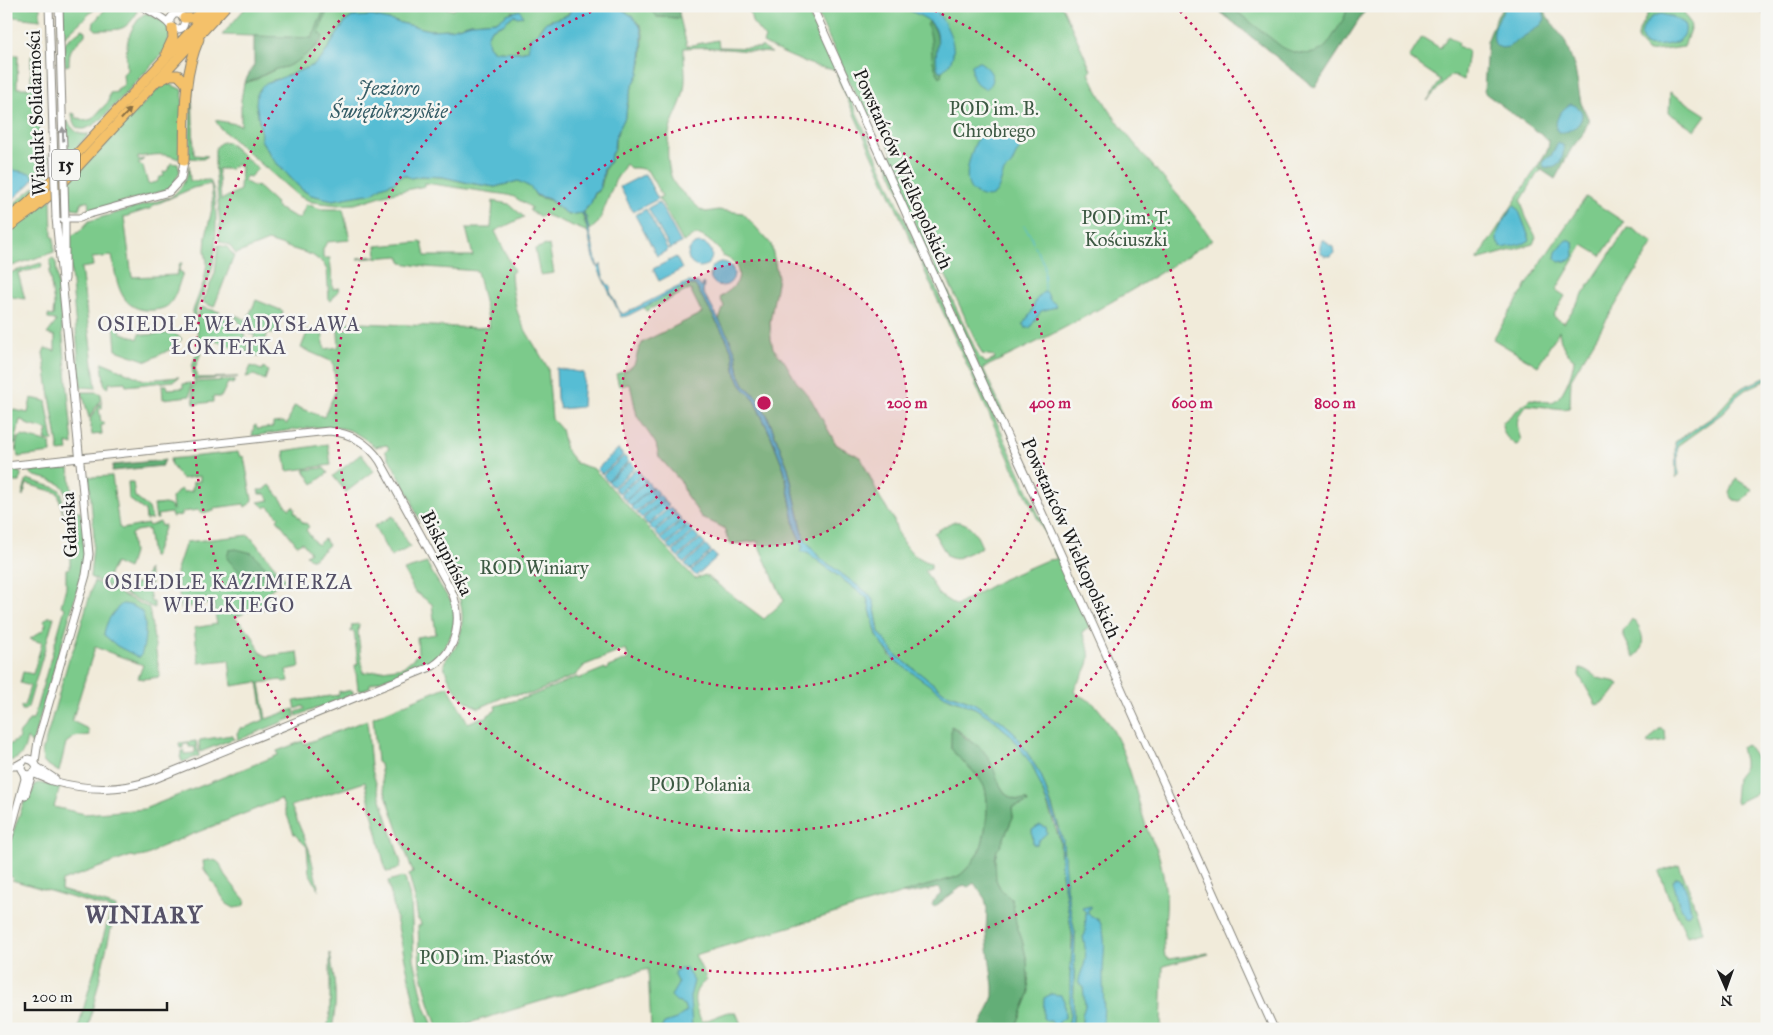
<svg xmlns="http://www.w3.org/2000/svg" width="1773" height="1035" viewBox="0 0 1773 1035" font-family="'IM FELL Great Primer',serif">
	<rect width="100%" height="100%" fill="#f6f6f2"/>
	<filter id="ink" filterUnits="userSpaceOnUse"><feTurbulence type="fractalNoise" baseFrequency=".02" numOctaves="2"/><feDisplacementMap in="SourceGraphic" scale="10" xChannelSelector="R" yChannelSelector="G"/><feConvolveMatrix kernelMatrix="1 2 1 2 8 2 1 2 1" color-interpolation-filters="sRGB"/></filter>
	<filter id="wash" filterUnits="userSpaceOnUse"><feTurbulence type="fractalNoise" baseFrequency=".0096" numOctaves="4" result="noise"/><feDisplacementMap in="SourceGraphic" scale="20" xChannelSelector="R" yChannelSelector="G"/><feGaussianBlur stdDeviation="1.12" result="paint"/><feColorMatrix in="noise" values="0 0 0 0 0 0 0 0 0 0 0 0 0 0 0 0 0 1.4 0 .05"/><feComposite in="paint" operator="in"/></filter>
	<g filter="url(#wash)">
		<rect width="100%" height="100%" fill="#f1ebda"/>
		<path fill="#7bca8b" stroke="#4c7354" fill-rule="evenodd" d="M 6,6 L 40,6 L 40,20 L 6,16 Z
			M 63,6 L 98,6 L 63,38 Z
			M 108,6 L 133,6 L 136,8 L 137,13 C 124,33 119,29 96,30 L 93,27 L 94,22 Z
			M 247,6 L 326,6 L 312,38 L 222,35 Z
			M 329,6 L 440,6 L 453,10 L 459,6 L 573,6 C 566,23 552,15 543,25 C 536,32 533,42 528,50 L 520,52 L 494,51 L 489,45 L 487,37 L 491,29 L 503,24 L 514,15 L 518,17 L 513,11 L 498,21 L 471,23 L 451,29 L 430,30 L 372,16 L 352,17 L 345,22 L 322,58 L 314,65 L 287,77 L 273,80 L 256,104 L 261,131 L 261,140 L 273,159 L 301,189 L 311,195 L 333,199 L 373,193 L 381,187 L 395,182 L 399,177 L 404,175 L 411,178 L 421,176 L 443,177 L 469,183 L 495,187 L 518,181 L 531,187 L 536,196 L 549,200 L 568,215 L 582,213 L 588,232 L 543,214 L 541,217 L 529,210 L 532,208 L 514,197 L 508,195 L 425,183 L 425,186 L 391,193 L 355,204 L 338,205 L 312,202 L 298,196 L 221,129 L 215,120 L 241,125 L 241,100 L 244,83 L 255,80 L 276,69 L 286,67 L 300,59 L 321,43 L 322,38 L 319,31 Z
			M 617,6 L 647,6 L 657,17 L 680,18 L 687,46 L 718,40 L 719,47 L 761,48 L 762,46 L 765,49 L 772,53 L 705,47 L 684,48 C 683,62 687,73 684,90 C 682,103 675,114 671,126 C 666,140 666,173 676,186 C 683,194 693,202 701,210 L 706,212 L 718,210 L 743,213 L 771,244 L 778,277 L 770,322 L 771,339 L 773,348 L 785,362 L 796,381 L 811,399 L 836,444 C 844,450 853,452 861,458 L 881,500 L 893,518 L 898,534 L 904,544 L 914,555 L 931,564 L 931,569 L 925,571 L 939,595 L 957,606 L 961,603 L 1003,579 L 1047,560 L 1057,559 L 1011,463 L 836,74 L 840,76 L 1090,628 L 1082,632 C 1091,651 1093,660 1081,678 C 1078,683 1074,687 1074,692 C 1082,698 1090,699 1096,706 C 1127,741 1133,787 1147,829 C 1150,837 1154,843 1157,850 C 1162,865 1164,880 1166,895 C 1168,916 1161,934 1165,957 L 1169,959 L 1208,953 L 1209,954 L 1163,966 L 1161,1029 L 1071,1029 L 1073,1020 L 1075,934 L 1066,887 L 1059,826 L 1041,775 L 1014,732 L 1000,720 L 972,702 L 944,692 L 896,655 L 879,632 L 874,603 L 870,595 L 819,557 L 804,538 L 788,468 L 767,415 L 756,396 L 745,386 L 739,374 L 736,354 L 719,320 L 724,306 L 720,298 C 724,293 729,292 733,287 C 745,276 736,259 722,256 L 723,255 C 721,250 703,234 698,235 C 693,235 687,240 683,242 L 659,198 L 662,196 L 647,170 L 637,168 L 630,168 L 626,164 L 615,181 L 599,222 L 589,231 L 584,212 L 591,203 L 595,194 L 601,188 L 605,169 L 610,161 L 611,154 L 615,149 L 615,138 L 626,115 L 627,105 L 632,87 L 639,73 L 642,58 L 643,34 L 641,26 L 632,16 Z
			M 749,6 L 807,6 L 809,15 L 838,70 C 815,69 784,54 763,43 L 765,38 L 752,22 Z
			M 814,6 L 1062,6 L 1091,70 L 1089,73 C 1116,135 1175,184 1212,240 C 1139,288 1062,332 983,368 L 1023,456 L 1020,456 L 940,282 L 945,284 L 979,357 L 986,363 L 995,359 L 994,356 L 982,354 L 945,274 L 941,276 L 936,272 L 887,163 L 891,159 L 892,153 L 879,125 L 880,122 L 878,119 L 876,119 L 864,112 Z
			M 1213,6 L 1368,6 L 1315,88 Z
			M 1649,6 L 1681,6 L 1691,26 L 1684,47 L 1648,52 L 1638,41 C 1637,25 1648,21 1649,6 Z
			M 147,13 L 163,21 L 171,31 L 166,50 L 102,119 C 89,129 73,138 72,113 L 75,114 L 75,118 L 79,118 L 85,121 L 92,119 L 108,102 L 110,93 L 117,92 L 117,89 L 124,85 L 123,74 L 127,70 C 126,52 125,38 136,23 C 139,18 141,15 147,13 Z
			M 82,29 L 85,31 L 85,35 C 74,48 69,45 69,65 L 65,66 L 64,43 Z
			M 1448,36 L 1459,43 L 1458,46 L 1468,51 L 1464,80 L 1453,75 L 1450,76 L 1427,101 L 1441,80 L 1409,58 L 1422,37 L 1440,48 Z
			M 6,46 L 10,46 L 10,55 L 18,55 L 17,88 L 31,88 L 31,56 L 39,56 L 39,153 L 49,156 L 50,177 L 34,194 L 6,216 L 6,210 L 40,182 L 41,178 L 34,177 L 33,180 L 6,187 Z
			M 175,77 L 181,83 L 170,80 L 167,83 L 183,90 L 180,158 L 178,159 C 164,152 153,155 138,157 L 138,160 L 144,159 L 138,164 L 143,166 L 148,184 L 157,182 L 160,177 L 164,176 L 163,172 L 167,171 L 171,163 L 178,164 L 180,171 L 173,185 L 166,190 L 107,207 L 89,210 L 88,200 L 81,203 L 79,209 L 72,208 L 69,204 L 69,181 L 104,146 L 167,79 Z
			M 192,87 L 194,155 L 208,156 L 203,159 L 189,158 Z
			M 1670,92 L 1706,115 L 1695,130 L 1669,113 Z
			M 67,120 C 72,129 78,136 89,134 L 68,157 Z
			M 224,142 L 228,142 L 258,169 L 250,177 L 246,176 L 244,181 L 255,187 L 256,185 L 276,203 L 275,205 L 281,210 L 300,219 L 306,204 L 321,209 L 343,209 L 350,240 L 327,242 L 323,249 L 323,258 L 330,258 L 333,289 L 340,288 L 331,301 L 329,300 L 327,270 L 323,263 L 312,255 L 268,241 L 236,254 L 229,245 L 219,241 L 220,225 L 215,163 L 215,149 L 220,143 ZM 236,164 L 241,167 L 240,190 L 221,200 L 218,169 L 231,169 Z
			M 189,165 L 190,181 L 210,180 C 219,196 217,254 211,272 C 206,287 197,303 194,319 L 192,313 L 204,281 L 207,263 L 205,250 L 206,236 L 213,204 L 211,184 L 193,188 L 152,206 L 152,208 L 124,217 L 132,277 L 177,275 L 180,263 L 182,263 L 179,271 L 183,273 C 179,282 177,294 171,302 C 167,308 161,309 154,310 C 119,313 117,282 112,256 L 92,258 L 93,266 L 81,268 L 96,388 L 81,387 L 68,237 L 79,232 L 89,221 L 171,197 C 182,188 187,180 189,165 Z
			M 1537,167 L 1542,170 L 1537,174 L 1521,201 L 1526,217 L 1536,237 L 1533,244 L 1477,260 Z
			M 1586,197 L 1624,222 L 1601,256 L 1583,245 L 1556,290 L 1565,296 L 1553,316 L 1564,323 L 1627,228 L 1633,229 L 1653,243 L 1571,379 L 1570,406 L 1569,408 L 1564,409 L 1527,405 C 1515,417 1516,425 1521,440 L 1519,444 L 1516,445 C 1508,440 1500,432 1503,422 L 1530,399 C 1537,399 1544,402 1550,402 C 1562,403 1574,369 1574,359 C 1565,354 1560,341 1559,331 L 1538,366 L 1493,339 L 1544,258 Z
			M 51,199 L 52,237 L 54,238 L 54,252 L 6,268 L 6,233 Z
			M 493,201 L 509,204 L 524,217 L 495,231 L 514,271 L 511,273 L 512,287 L 517,311 L 523,326 L 548,368 L 552,419 L 561,429 L 566,450 L 576,463 L 594,469 L 695,579 L 705,575 L 764,619 L 784,601 L 765,560 L 757,541 L 732,544 L 729,542 L 724,528 L 701,517 L 694,506 L 686,495 L 682,483 L 659,457 L 656,444 L 637,416 L 630,384 L 619,386 L 616,374 C 644,365 630,361 643,342 L 702,313 L 690,289 L 646,311 L 644,307 L 688,285 L 695,285 L 726,338 L 733,354 L 736,375 L 743,388 L 753,398 L 771,436 L 784,469 L 796,531 L 803,546 L 802,551 L 809,554 L 867,598 L 877,635 L 891,657 L 897,662 L 949,698 L 975,708 L 997,722 L 1001,727 L 1011,735 L 1030,761 L 1038,778 L 1060,841 L 1061,868 L 1072,934 L 1070,1015 L 1068,1029 L 1015,1029 L 1029,994 L 1027,961 L 1022,940 L 1016,923 L 1012,900 L 1000,888 L 996,880 L 994,866 L 997,850 L 1004,838 L 1013,817 L 1012,807 L 1025,804 L 1027,800 C 1007,803 1000,787 993,771 C 992,767 991,763 989,760 C 980,747 965,735 952,726 L 951,748 C 960,762 976,770 984,786 C 990,798 986,834 981,847 C 976,858 967,871 957,877 L 695,955 L 707,980 C 689,992 694,1005 702,1022 L 728,1012 L 736,1012 L 743,1029 L 651,1029 L 648,969 L 449,1029 L 438,1029 L 430,1006 L 420,967 L 418,926 L 421,925 L 420,921 L 418,920 L 415,899 L 409,875 L 413,873 L 383,786 L 380,764 L 377,762 L 373,717 L 448,686 L 468,723 L 482,717 L 484,719 L 488,717 L 488,715 L 496,710 L 495,706 L 531,696 L 577,677 L 578,679 L 605,668 L 606,670 L 608,669 L 608,667 L 629,659 L 626,649 L 585,665 L 576,675 L 531,694 L 508,695 L 479,708 C 473,705 467,702 462,698 C 456,692 441,669 445,661 C 448,656 452,653 455,648 C 461,637 463,624 462,611 C 458,582 442,558 428,532 L 429,531 L 427,531 C 422,522 413,511 412,500 L 385,451 L 389,449 L 387,445 L 375,447 C 367,440 358,434 349,430 C 326,422 277,433 252,436 L 254,426 L 256,425 L 257,429 L 273,427 L 273,423 L 283,422 L 287,424 L 294,406 L 324,417 L 336,390 L 333,362 L 301,348 L 308,330 L 314,330 L 317,333 L 322,332 L 325,349 L 339,347 L 338,334 L 338,322 L 478,328 L 490,327 L 477,271 L 426,267 L 402,263 L 399,256 L 357,259 L 357,258 L 377,256 L 376,246 L 422,242 L 425,256 L 473,256 L 466,228 L 491,228 Z
			M 218,245 L 227,247 L 234,256 L 214,307 L 204,303 L 203,301 L 215,273 Z
			M 546,245 L 547,246 L 549,245 L 554,273 L 540,275 L 535,249 Z
			M 53,258 L 56,263 L 73,445 L 67,443 L 68,451 L 59,452 L 43,353 L 45,348 L 55,351 L 55,336 L 47,334 L 56,322 L 55,320 L 48,319 L 48,315 L 53,316 L 54,304 L 49,271 L 51,270 L 50,260 Z
			M 41,263 L 42,264 L 41,268 L 18,273 L 25,299 L 6,296 L 6,274 Z
			M 256,300 L 283,311 L 275,334 L 268,332 L 259,357 L 253,354 L 252,346 L 255,345 L 254,334 L 249,334 L 235,317 L 235,315 L 247,320 Z
			M 201,307 L 220,312 L 220,315 L 229,319 L 231,329 L 244,333 L 247,340 L 248,353 L 207,338 L 195,368 L 198,378 L 238,377 L 194,380 L 192,366 L 199,347 L 196,320 Z
			M 114,324 L 122,327 L 120,332 L 138,339 L 140,333 L 145,335 L 174,333 L 182,339 L 173,348 L 147,361 L 116,350 Z
			M 102,362 L 144,380 L 179,377 L 174,381 L 126,386 L 125,382 L 109,383 L 109,387 L 107,388 L 104,383 Z
			M 251,366 L 262,370 L 264,367 L 268,371 L 265,380 L 254,375 L 246,377 Z
			M 1767,377 L 1767,380 L 1745,390 L 1736,397 L 1723,413 L 1677,446 L 1678,475 L 1676,478 L 1675,442 L 1714,416 L 1735,393 L 1743,387 Z
			M 235,380 L 233,384 L 228,383 L 221,397 L 213,397 L 213,402 L 194,404 L 192,388 L 194,382 Z
			M 191,383 L 190,396 L 163,399 L 162,385 L 167,385 L 168,389 L 183,388 L 183,384 Z
			M 82,392 L 97,392 L 101,394 L 101,399 L 89,418 Z
			M 31,398 L 46,401 L 53,441 L 45,440 L 48,430 L 26,424 L 25,421 L 20,420 L 15,444 L 9,443 L 11,436 L 6,435 L 6,408 L 28,413 Z
			M 102,401 L 102,408 L 99,409 L 101,422 L 104,422 L 104,425 L 101,425 L 102,434 L 92,435 L 90,419 Z
			M 22,436 L 50,443 L 51,453 L 18,457 L 16,446 L 18,438 Z
			M 328,444 L 331,465 L 287,471 L 284,451 Z
			M 238,452 L 240,456 L 244,457 L 252,499 L 251,503 L 245,507 L 244,504 L 214,508 L 214,511 L 200,513 L 199,510 L 182,512 L 182,515 L 172,517 L 171,513 L 157,515 L 158,519 L 156,519 L 154,505 L 165,504 L 171,506 L 172,510 L 173,510 L 172,498 L 180,489 L 184,492 L 192,491 L 193,482 L 200,481 L 200,476 L 182,479 L 171,465 L 170,459 Z
			M 361,454 L 374,471 L 346,492 L 333,476 Z
			M 69,468 L 74,511 L 80,511 C 88,529 86,555 82,574 L 32,744 L 27,738 C 24,752 22,760 6,761 L 6,747 L 20,738 L 18,735 L 24,728 L 29,720 L 33,720 L 65,608 L 61,606 L 66,587 L 66,569 L 70,568 L 70,515 L 66,514 C 67,486 67,484 39,477 C 34,476 32,475 29,471 Z
			M 324,468 L 328,473 L 313,484 L 304,470 Z
			M 16,470 L 19,471 L 21,474 L 20,482 L 6,482 L 6,471 Z
			M 89,476 L 93,477 L 112,476 L 119,527 L 122,529 L 148,524 L 149,526 L 160,522 L 161,526 L 165,525 L 154,557 L 152,557 L 148,529 L 136,531 L 131,534 L 133,553 L 128,569 L 115,563 L 107,578 L 128,588 L 145,579 L 148,569 L 151,584 L 148,585 L 151,602 L 154,602 L 154,608 L 90,577 L 94,536 Z
			M 27,479 L 59,489 L 62,494 L 63,514 L 58,493 L 27,484 L 23,496 L 22,495 Z
			M 1736,479 L 1752,489 L 1748,496 L 1741,501 L 1733,500 L 1730,493 Z
			M 128,482 L 133,482 L 135,497 L 149,508 L 152,519 L 146,520 L 145,511 L 129,499 Z
			M 270,485 L 289,509 L 293,506 L 295,509 L 294,511 L 304,524 L 306,523 L 309,527 L 306,530 L 317,545 L 324,539 L 329,545 L 313,559 L 310,559 L 306,555 L 310,552 L 302,542 L 297,545 L 277,519 L 279,517 L 268,506 L 265,508 L 258,502 L 270,500 L 265,494 L 259,494 L 258,490 L 264,490 Z
			M 393,516 L 410,547 L 391,557 L 374,526 Z
			M 952,522 C 970,520 976,533 982,547 L 955,559 L 948,557 L 934,533 Z
			M 249,535 L 285,579 L 268,592 L 269,608 L 243,612 L 243,614 L 234,617 L 251,633 L 261,653 L 267,656 L 298,652 L 300,667 L 286,670 L 289,681 L 283,682 L 281,680 L 260,683 L 266,719 L 294,709 L 295,717 L 238,740 L 237,733 L 241,727 L 244,728 L 264,720 L 258,682 L 232,686 L 229,660 L 199,663 L 194,628 L 217,624 L 213,603 L 181,608 L 176,572 L 186,542 Z
			M 427,563 C 432,574 439,583 445,593 C 447,596 450,599 452,603 C 458,619 452,638 442,651 C 438,657 429,660 425,665 C 417,664 410,666 405,673 L 401,673 L 393,678 L 391,676 L 370,684 L 370,687 L 361,691 L 358,689 L 355,665 L 358,664 L 354,631 L 351,632 L 352,625 L 359,624 L 358,633 L 363,673 L 403,667 L 417,655 L 418,652 L 417,637 L 436,634 L 432,604 L 414,591 L 404,570 Z
			M 94,581 L 149,608 L 160,677 L 143,679 L 138,678 L 143,665 L 95,647 L 72,721 L 88,729 L 89,735 L 74,737 L 66,743 L 59,772 L 43,762 L 42,753 L 68,662 L 75,645 Z
			M 48,617 L 54,617 L 28,707 L 25,710 L 22,710 L 21,707 L 21,706 L 24,706 L 30,686 L 20,683 L 23,672 L 33,674 L 42,643 L 30,639 L 43,630 L 46,624 L 44,621 Z
			M 1632,619 C 1643,629 1648,648 1634,657 L 1623,635 L 1623,632 Z
			M 1580,668 C 1587,669 1592,675 1599,678 C 1606,681 1612,679 1619,684 C 1613,693 1607,703 1596,705 L 1579,675 Z
			M 351,690 L 353,691 L 353,694 L 297,716 L 296,712 L 305,709 L 303,706 L 296,709 L 294,701 L 339,695 L 339,691 L 342,692 Z
			M 367,720 L 371,767 L 401,863 C 400,871 393,871 386,872 L 365,782 L 291,806 L 309,849 L 319,891 L 309,872 L 307,847 L 294,834 L 281,799 L 158,848 C 152,855 139,859 131,856 L 62,881 L 61,890 L 116,907 L 88,1029 L 78,1029 L 111,909 L 12,880 L 13,878 L 8,875 C 3,850 19,817 28,792 L 32,793 L 35,784 L 39,783 L 60,787 L 54,807 L 85,814 L 144,809 L 278,755 L 277,751 L 303,741 L 304,744 Z
			M 1659,729 L 1662,729 L 1665,731 L 1666,741 L 1649,744 L 1647,743 Z
			M 232,735 L 235,740 L 233,739 L 200,752 L 199,742 L 200,740 Z
			M 196,741 L 199,756 L 182,762 L 180,756 L 181,755 L 181,751 L 184,750 L 184,754 L 195,753 L 195,747 L 189,747 L 189,744 L 183,744 L 183,748 L 180,748 L 179,743 Z
			M 1746,744 L 1767,773 L 1767,788 L 1737,803 L 1735,802 L 1737,776 L 1744,767 L 1744,761 L 1741,747 Z
			M 209,860 C 213,860 217,860 220,864 C 222,867 222,871 225,875 C 232,884 238,892 246,901 L 245,904 L 241,907 L 234,908 L 227,904 L 204,869 L 203,861 Z
			M 1679,865 L 1689,889 L 1703,932 L 1687,936 L 1669,898 L 1659,872 Z
			M 402,877 L 405,878 L 411,902 L 414,959 L 425,1007 L 432,1023 L 431,1029 L 420,1029 L 388,881 Z
			M 330,953 C 335,982 338,1000 332,1029 L 327,1029 L 330,1015 Z"/>
		<path fill="#64ae77" stroke="#40654a" d="M 326,6 L 329,6 L 319,31 L 323,37 C 319,46 298,62 288,66 C 284,68 280,68 276,69 C 265,73 257,80 244,83 L 254,65 L 254,36 L 312,38 Z
			M 647,6 L 678,6 L 680,18 L 657,17 Z
			M 1213,6 L 1230,6 L 1282,47 C 1294,54 1313,57 1324,48 C 1330,43 1334,33 1338,28 C 1342,21 1347,15 1347,6 L 1368,6 L 1315,88 Z
			M 1504,6 L 1544,6 L 1547,16 L 1565,41 L 1575,69 L 1581,103 L 1589,120 L 1583,134 L 1572,148 L 1555,179 L 1537,167 L 1548,149 L 1549,141 L 1546,138 L 1486,94 L 1484,91 L 1487,42 L 1496,18 Z
			M 929,22 C 944,35 934,54 939,70 L 942,71 L 941,77 L 940,77 C 926,56 936,44 927,25 Z
			M 165,460 L 162,466 L 112,471 L 113,465 Z
			M 236,549 L 252,553 L 268,569 L 274,570 L 280,580 C 270,591 261,578 255,570 L 251,570 L 242,577 C 238,567 232,566 227,558 L 229,550 Z
			M 951,726 C 957,730 961,734 966,738 C 973,743 980,746 985,753 C 999,770 997,805 1027,800 L 1028,803 L 1012,807 L 1013,817 L 1000,847 L 997,850 L 995,858 L 996,880 L 1000,888 L 1012,900 L 1016,923 L 1022,940 L 1027,961 L 1029,994 L 1015,1029 L 978,1029 L 986,1014 L 993,996 L 993,986 L 986,933 L 987,909 L 985,899 L 974,883 L 968,887 L 964,885 L 934,907 L 932,905 L 934,900 L 942,893 L 939,888 L 907,894 L 902,893 L 957,877 C 967,871 976,858 981,847 C 986,834 990,798 984,786 C 976,770 960,762 951,748 Z"/>
		<path fill="#57bdd4" stroke="#3a6c78" d="M 573,6 L 617,6 L 632,16 L 640,26 L 642,34 L 642,50 L 639,73 L 632,87 L 627,105 L 626,115 L 615,138 L 614,149 L 611,154 L 610,161 L 604,169 L 600,188 L 594,194 L 591,203 L 583,212 L 586,217 L 597,264 L 599,268 L 601,264 C 602,274 604,283 611,287 L 610,291 L 620,312 L 623,314 L 688,282 L 698,283 L 702,288 L 703,283 L 704,284 L 703,292 L 729,337 L 736,354 L 739,374 L 745,386 L 756,396 L 767,415 L 788,468 L 804,538 L 819,557 L 870,595 L 874,603 L 879,632 L 896,655 L 944,692 L 972,702 L 1000,720 L 1014,732 L 1041,775 L 1063,840 L 1066,887 L 1075,933 L 1073,1020 L 1071,1029 L 1068,1029 L 1070,1015 L 1070,976 L 1073,938 L 1061,868 L 1061,843 L 1057,827 L 1033,767 L 1011,735 L 1001,727 L 997,722 L 975,708 L 945,696 L 897,662 L 882,644 L 877,635 L 867,598 L 809,554 L 801,551 L 803,546 L 796,531 L 784,469 L 771,436 L 753,398 L 743,388 L 736,375 L 733,354 L 726,338 L 695,285 L 688,285 L 627,316 L 621,317 L 593,258 L 585,218 L 582,213 L 568,215 L 549,199 L 536,195 L 530,187 L 518,181 L 495,187 L 469,183 L 443,177 L 421,176 L 411,178 L 404,175 L 399,177 L 395,182 L 381,187 L 373,193 L 333,200 L 311,195 L 301,189 L 273,159 L 261,140 L 261,131 L 256,104 L 257,93 L 263,85 L 314,65 L 322,58 L 345,22 L 352,17 L 372,16 L 430,30 L 451,29 L 471,23 L 498,21 L 507,14 L 520,10 L 523,16 L 518,17 L 514,15 L 503,24 L 491,29 L 487,37 L 489,45 L 494,51 L 520,52 L 528,50 L 530,38 L 537,33 L 546,22 L 568,15 Z
			M 904,6 L 918,6 L 935,9 C 948,26 965,55 942,71 L 939,71 C 931,56 944,39 933,25 C 926,16 912,14 904,6 Z
			M 1507,6 L 1542,6 L 1545,19 L 1541,25 L 1508,47 L 1502,48 L 1496,46 C 1489,31 1499,18 1507,6 Z
			M 1661,14 L 1672,17 L 1684,23 C 1692,45 1660,47 1645,45 L 1641,37 C 1642,25 1649,16 1661,14 Z
			M 978,61 C 989,67 1001,81 985,89 C 974,84 971,77 972,65 Z
			M 1571,104 C 1594,111 1576,135 1558,132 C 1552,121 1562,108 1571,104 Z
			M 992,126 L 1012,134 L 1023,134 L 1028,138 C 1026,142 1021,146 1019,150 C 1016,154 1014,159 1012,164 C 1009,168 1006,169 1004,172 C 1000,180 1000,192 992,196 C 987,198 981,196 977,194 C 956,185 974,143 982,130 Z
			M 1558,142 L 1563,145 C 1565,158 1558,173 1543,166 L 1543,160 L 1551,156 Z
			M 6,162 L 13,170 L 30,173 L 34,177 L 31,183 L 6,205 Z
			M 645,174 L 658,199 L 633,212 L 620,187 Z
			M 659,202 L 681,243 L 670,249 L 648,208 Z
			M 1515,206 L 1519,211 L 1530,240 L 1525,243 L 1504,248 C 1486,241 1507,217 1513,207 Z
			M 646,209 L 668,250 L 657,256 L 635,215 Z
			M 1322,240 L 1325,240 L 1328,244 L 1333,247 L 1334,253 L 1331,256 L 1324,256 C 1319,251 1319,247 1322,240 Z
			M 1566,240 L 1571,240 L 1573,242 L 1574,256 L 1571,260 L 1559,262 L 1555,258 L 1556,252 Z
			M688 255a12 12 0 1 1 24 0a12 12 0 1 1-24 0Z
			M 676,257 L 682,269 L 659,281 L 653,269 Z
			M710 274a12 12 0 1 1 24 0a12 12 0 1 1-24 0Z
			M 1043,292 L 1047,293 L 1050,300 L 1057,305 L 1056,307 L 1041,311 L 1030,328 L 1025,328 L 1023,324 L 1031,313 L 1036,300 Z
			M 556,368 L 584,373 L 582,407 L 560,409 L 557,398 Z
			M 618,449 L 623,455 L 602,474 L 597,469 Z
			M 624,456 L 629,461 L 607,481 L 603,475 Z
			M 630,462 L 635,467 L 613,487 L 608,481 Z
			M 636,469 L 641,474 L 619,493 L 614,488 Z
			M 642,475 L 647,480 L 625,500 L 620,494 Z
			M 647,481 L 652,487 L 631,506 L 626,501 Z
			M 653,487 L 658,493 L 636,512 L 631,507 Z
			M 659,494 L 664,499 L 642,518 L 637,513 Z
			M 664,500 L 669,505 L 648,525 L 643,519 Z
			M 670,507 L 675,512 L 654,531 L 649,526 Z
			M 676,513 L 681,519 L 660,538 L 655,532 Z
			M 682,520 L 687,525 L 666,544 L 661,539 Z
			M 688,526 L 693,531 L 672,551 L 667,545 Z
			M 694,532 L 699,538 L 678,557 L 673,552 Z
			M 700,539 L 705,544 L 684,563 L 679,558 Z
			M 706,545 L 711,551 L 690,570 L 685,564 Z
			M 712,552 L 717,557 L 696,576 L 691,571 Z
			M 122,604 C 129,604 140,608 143,614 C 147,623 145,649 140,657 L 138,657 L 117,646 L 104,635 C 105,623 113,611 122,604 Z
			M 1040,825 L 1046,827 L 1047,833 L 1038,841 L 1037,845 L 1033,844 L 1032,830 Z
			M 1676,877 L 1680,878 L 1687,891 L 1691,911 L 1688,915 L 1685,914 L 1679,904 L 1673,881 Z
			M 1091,906 L 1091,908 L 1088,910 L 1088,914 L 1099,920 C 1108,937 1103,956 1103,974 C 1103,992 1105,1011 1102,1029 L 1082,1029 L 1082,1015 L 1085,1006 L 1083,986 L 1079,984 C 1078,978 1082,971 1084,965 C 1087,956 1085,946 1083,937 L 1085,934 L 1086,912 L 1084,910 L 1082,909 L 1082,908 Z
			M 680,969 L 686,969 L 694,981 L 690,997 L 692,1028 L 661,1029 L 664,1023 L 676,1019 L 686,1012 L 684,1005 L 677,1002 L 671,996 L 678,984 L 674,975 L 675,971 Z
			M 1051,994 L 1061,995 L 1064,1001 L 1065,1018 L 1059,1022 L 1059,1029 L 1055,1029 L 1051,1021 L 1047,1021 L 1043,1018 L 1044,998 Z"/>
		<g fill="none" stroke-linecap="round" stroke-linejoin="round">
			<path stroke="#57bdd4" stroke-width="1" d="M 570,6 L 572,10
				M 1024,226 L 1031,236 L 1033,242
				M 1034,245 L 1044,264 L 1045,292
				M 1677,475 L 1676,443 L 1718,415 L 1744,388 L 1767,378"/>
		</g>
	</g>
	<g filter="url(#ink)">
		<g fill="none" stroke-linecap="round" stroke-linejoin="round">
			<defs>
				<path id="tertiary" d="M 49,6 L 53,132
					M 142,6 C 150,11 160,16 167,22 C 170,25 172,29 176,29 C 184,30 185,23 184,18 L 179,14 L 174,14 L 170,19 L 170,24
					M 812,6 L 1088,614 L 1274,1029
					M 65,218 L 65,279
					M 6,466 L 329,431 C 351,433 368,443 380,461 L 451,590 C 463,616 458,650 433,666 L 152,780 C 118,792 86,790 52,781 C 45,779 40,775 34,774
					M 35,762 L 38,741 L 86,575 L 89,554 L 56,218 L 80,218 L 86,215 L 169,192 L 181,179 L 184,161
					M 22,763 L 21,769 L 24,774 C 37,778 42,762 28,759
					M 6,766 L 16,766 L 23,762
					M 37,767 L 55,779
					M 25,796 L 32,774
					M 6,848 L 25,779 L 24,774"/>
				<path id="secondary" d="M 1759,6 L 1767,11"/>
				<path id="primary" d="M 184,18 L 193,18 L 204,11
					M 166,53 L 173,38 L 172,28
					M 161,80 L 170,75 L 178,75 L 184,81 L 187,86
					M 184,161 C 185,121 182,78 199,39
					M 6,220 L 27,204 L 61,171 L 214,6
					M 6,229 L 31,211 L 58,188 L 226,6"/>
			</defs>
			<use href="#tertiary" stroke="#86847b" stroke-width="9"/>
			<use href="#secondary" stroke="#86847b" stroke-width="9"/>
			<use href="#primary" stroke="#86847b" stroke-width="11"/>
			<use href="#tertiary" stroke="#fff" stroke-width="7"/>
			<use href="#secondary" stroke="#fbe6c3" stroke-width="8"/>
			<use href="#primary" stroke="#f4c16a" stroke-width="9"/>
			<defs>
				<path id="tertiary-bridge" d="M 59,6 L 65,218
					M 53,132 L 56,218"/>
			</defs>
			<use href="#tertiary-bridge" stroke="#86847b" stroke-width="9" stroke-linecap="butt"/>
			<use href="#tertiary-bridge" stroke="#fff" stroke-width="7"/>
		</g>
		<defs><path id="oneway-solid" d="M-6-.8H1V-3.2L6.5 0L1 3.2V.8H-6Z" transform="scale(1.25)"/></defs>
		<use fill="#886e43" href="#oneway-solid" transform="translate(126 114) rotate(-47)"/>
		<use fill="#999" href="#oneway-solid" transform="translate(63 134) rotate(-92)"/>
	</g>
	<circle cx="764" cy="403" r="143" fill="#c2185b" fill-opacity=".12"/>
	<g fill="none" stroke="#c2185b" stroke-width="2.5" stroke-dasharray="2.5 5">
		<circle cx="764" cy="403" r="143"/>
		<circle cx="764" cy="403" r="286"/>
		<path d="M928 8A428 428 0 1 1 600 8"/>
		<path d="M1175 6A571 571 0 1 1 353 6"/>
	</g>
	<g text-anchor="middle" dominant-baseline="central" stroke-width="5" stroke-linejoin="round" paint-order="stroke">
		<rect fill="#f6f6f2" stroke="#5d5d5c" stroke-width="1" x="52" y="149.5" width="28" height="31" rx="4"/>
		<g font-size="18" font-weight="bold" fill="#1c1c1c">
			<text x="66" y="165">15</text>
		</g>
		<g font-size="19" fill="#3d5943" stroke="#f6f6f2">
			<text x="994" y="108">POD im. B.<tspan x="994" dy="22">Chrobrego</tspan></text>
			<text x="1126" y="217">POD im. T.<tspan x="1126" dy="22">Kościuszki</tspan></text>
			<text x="534" y="567">ROD Winiary</text>
			<text x="700" y="784">POD Polania</text>
			<text x="486" y="957">POD im. Piastów</text>
		</g>
		<g font-size="19" fill="#1c1c1c" stroke="#f6f6f2">
			<text transform="translate(36 113) rotate(-92)">Wiadukt Solidarności</text>
			<text transform="translate(903 169) rotate(66)">Powstańców Wielkopolskich</text>
			<text transform="translate(69 525) rotate(-93)">Gdańska</text>
			<text transform="translate(1071 538) rotate(66)">Powstańców Wielkopolskich</text>
			<text transform="translate(447 553) rotate(63)">Biskupińska</text>
		</g>
		<g font-size="20" font-style="italic" fill="#345c66" stroke="#f6f6f2">
			<text x="389" y="88">Jezioro<tspan x="389" dy="23">Świętokrzyskie</tspan></text>
		</g>
		<g font-size="20" letter-spacing="1" fill="#555167" stroke="#f6f6f2">
			<text x="229" y="324">OSIEDLE WŁADYSŁAWA<tspan x="229" dy="23">ŁOKIETKA</tspan></text>
			<text x="229" y="582">OSIEDLE KAZIMIERZA<tspan x="229" dy="23">WIELKIEGO</tspan></text>
		</g>
		<g font-size="24" font-weight="bold" letter-spacing="1" fill="#555167" stroke="#f6f6f2">
			<text x="144" y="915">WINIARY</text>
		</g>
	</g>
	<circle cx="764" cy="403" r="8" fill="#c2185b" stroke="#f6f6f2" stroke-width="2.5"/>
	<g font-size="15" text-anchor="middle" font-weight="bold" fill="#c2185b" stroke="#f6f6f2" stroke-width="5" stroke-linejoin="round" paint-order="stroke">
		<text x="907" y="408">200 m</text>
		<text x="1050" y="408">400 m</text>
		<text x="1192" y="408">600 m</text>
		<text x="1335" y="408">800 m</text>
	</g>
	<rect width="1773" height="1035" fill="none" stroke="#f6f6f2" stroke-width="25"/>
	<g transform="translate(1726 988) rotate(178)" stroke="#f6f6f2" stroke-width="4" paint-order="stroke">
	<path d="M0-4L9 19L0 12L-9 19Z" fill="#1c1c1c"/>
	<text y="-8" font-size="14" font-weight="bold" text-anchor="middle" fill="#1c1c1c">N</text>
	</g>
	<path d="M25 1002v8h142v-8" fill="none" stroke="#1c1c1c" stroke-width="2.5"/>
	<text x="32" y="1002" font-size="15" fill="#1c1c1c" stroke="#f6f6f2" stroke-width="4" paint-order="stroke">200 m</text>
</svg>
